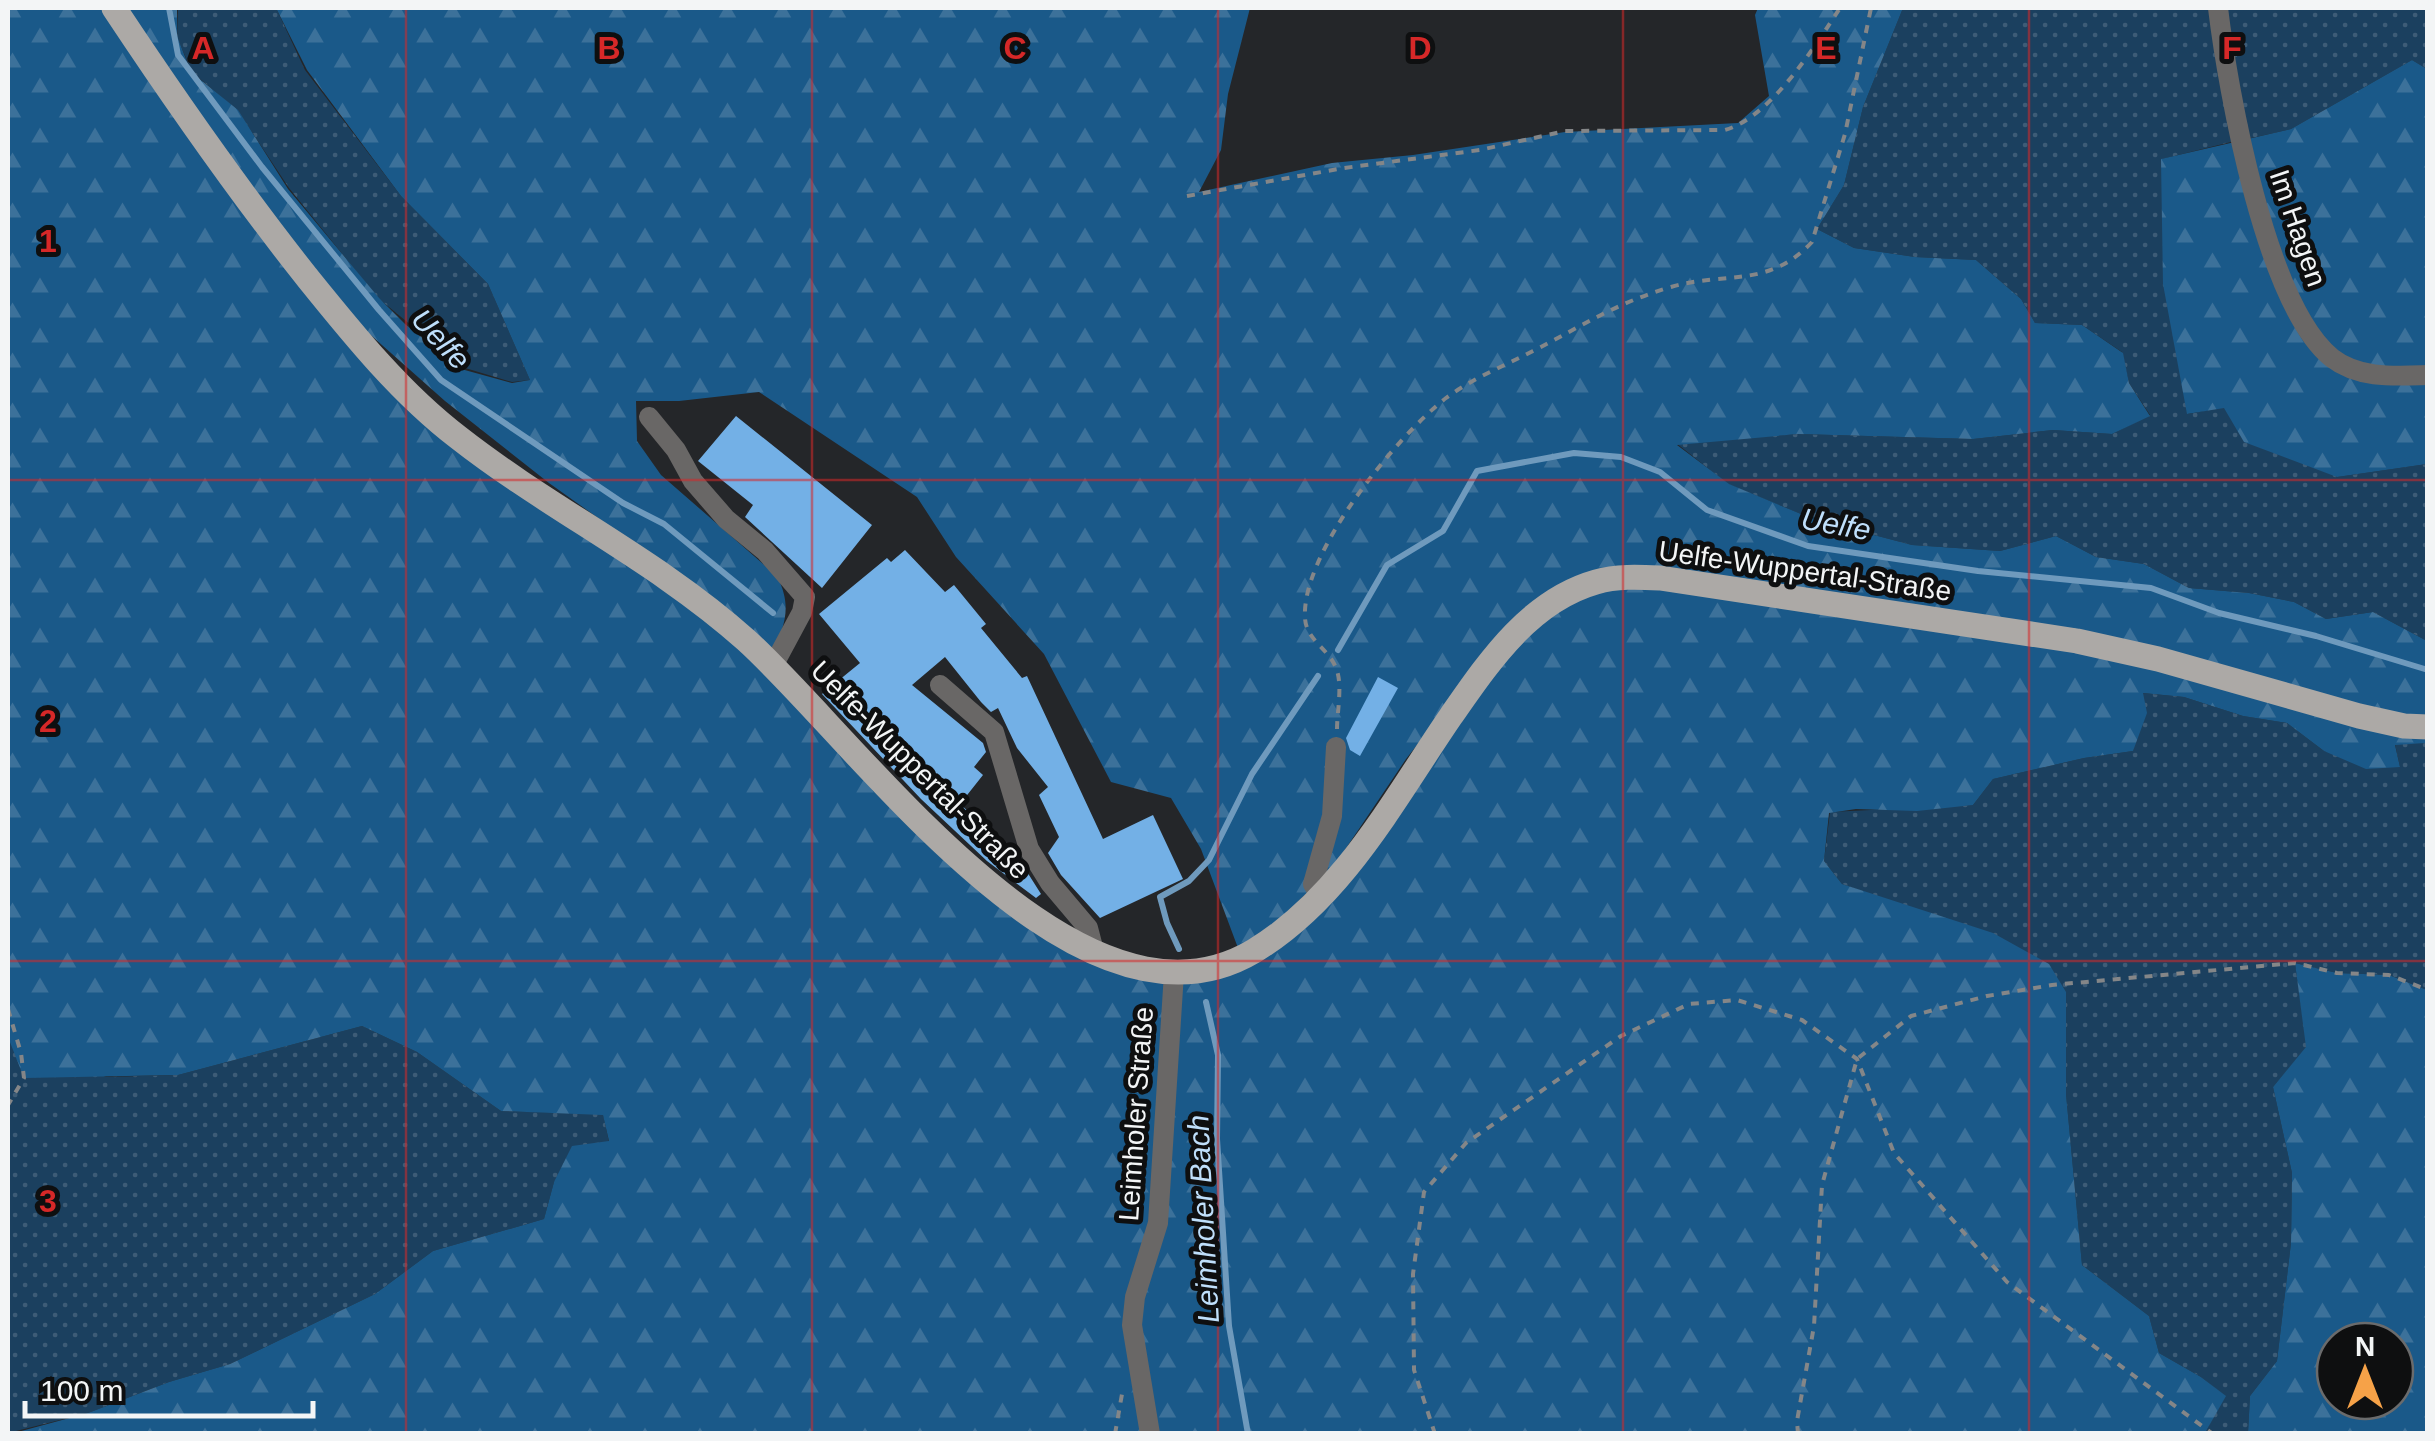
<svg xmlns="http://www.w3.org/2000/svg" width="2435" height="1441" viewBox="0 0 2435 1441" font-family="Arial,sans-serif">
	<defs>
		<pattern id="grass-dots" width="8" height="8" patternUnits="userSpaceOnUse" patternTransform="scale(2.5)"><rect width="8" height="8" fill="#1b405f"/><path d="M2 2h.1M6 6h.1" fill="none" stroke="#3d5c77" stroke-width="1.8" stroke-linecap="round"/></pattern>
		<pattern id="forest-firs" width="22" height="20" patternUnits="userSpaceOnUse" patternTransform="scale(2.5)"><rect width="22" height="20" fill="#1a5989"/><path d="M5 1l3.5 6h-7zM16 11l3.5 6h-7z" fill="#3c719a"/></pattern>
	</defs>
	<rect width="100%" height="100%" fill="#242629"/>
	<path fill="url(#grass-dots)" d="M 178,8 L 276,8 L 305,70 L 401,196 L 488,284 L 530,380 L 512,382 L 462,367 L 378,298 L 289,188 L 238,111 L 192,72 L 177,37 Z
		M 1903,8 L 2209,8 L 2235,141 L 2162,159 L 2188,414 L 2224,407 L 2337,477 L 2427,464 L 2427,641 L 2373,612 L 2326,619 L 2294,602 L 2249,593 L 2189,588 L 2144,564 L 2096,557 L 2056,536 L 2000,551 L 1912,545 L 1813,519 L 1728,484 L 1676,443 L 1798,434 L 1973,439 L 2053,430 L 2112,434 L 2150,415 L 2129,383 L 2122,352 L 2082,325 L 2035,323 L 2021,299 L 1976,260 L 1915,257 L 1854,248 L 1817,229 L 1844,185 L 1863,107 Z
		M 2224,8 L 2427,8 L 2427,69 L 2412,60 L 2291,129 L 2247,139 Z
		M 2142,693 L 2184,697 L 2243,716 L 2287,723 L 2324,751 L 2400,767 L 2395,744 L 2427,743 L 2427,990 L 2389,975 L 2337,973 L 2295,963 L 2307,1047 L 2273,1087 L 2292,1173 L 2291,1243 L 2277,1361 L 2250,1396 L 2248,1433 L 2205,1433 L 2225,1396 L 2201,1377 L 2159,1353 L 2149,1316 L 2082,1265 L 2066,1094 L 2066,993 L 1915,910 L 1842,884 L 1824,861 L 1830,812 L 1973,805 L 1993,779 L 2084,758 L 2133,751 Z
		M 362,1026 L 417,1052 L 501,1111 L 603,1114 L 609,1142 L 554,1182 L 544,1219 L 433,1251 L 375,1294 L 230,1364 L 169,1382 L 88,1413 L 8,1433 L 8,1037 L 106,1077 L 178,1075 Z"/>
	<path fill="url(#forest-firs)" fill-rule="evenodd" d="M 8,8 L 114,8 L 230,180 L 324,299 L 369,353 L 457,437 L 654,569 L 742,637 L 944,841 L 1016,906 L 1041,924 L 1095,955 L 1129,966 L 1174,973 L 1196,973 L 1241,956 L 1201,849 L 1171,798 L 1111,782 L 1044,654 L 956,557 L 917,497 L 759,392 L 679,401 L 636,401 L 637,441 L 661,475 L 777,576 C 793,608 784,624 773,656 L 671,570 L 549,483 L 445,401 L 329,298 L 234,178 L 120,8 L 177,8 L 177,36 L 191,72 L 238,110 L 288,189 L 379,298 L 405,324 L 461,369 L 512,383 L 530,380 L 488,284 L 401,196 L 307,70 L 276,8 L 1250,8 L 1228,94 L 1221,150 L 1199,192 L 1332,163 L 1413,155 L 1565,132 L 1738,123 L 1769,96 L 1755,15 L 1758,8 L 1903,8 L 1863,107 L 1844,185 L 1817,229 L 1854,248 L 1915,257 L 1976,260 L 2021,299 L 2035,323 L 2082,325 L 2123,353 L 2129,383 L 2150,416 L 2112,434 L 2053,430 L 1973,439 L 1798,434 L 1677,445 L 1729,484 L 1813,519 L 1912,545 L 2000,551 L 2056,536 L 2096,557 L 2144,564 L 2189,588 L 2249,593 L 2294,602 L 2326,619 L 2373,612 L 2427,641 L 2427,724 L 2361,714 L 2160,655 L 2076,637 L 1713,582 L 1633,573 L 1594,578 L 1550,598 L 1501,638 L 1406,759 L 1334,866 L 1245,954 C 1267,946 1289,926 1307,910 C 1398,826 1479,612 1599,582 C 1619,577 1639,577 1660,578 L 2077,641 L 2158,659 L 2359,716 L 2404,726 L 2427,727 L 2427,743 L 2395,745 L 2400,767 L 2366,769 L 2324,751 L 2287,723 L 2243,716 L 2184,697 L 2143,693 L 2147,713 L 2133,751 L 2084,758 L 1993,779 L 1973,805 L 1917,811 L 1856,809 L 1829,813 L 1824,861 L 1842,884 L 1993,933 L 2049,964 L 2066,992 L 2066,1094 L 2082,1265 L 2149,1316 L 2159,1353 L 2201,1377 L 2226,1396 L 2205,1433 L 14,1433 L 88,1413 L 169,1382 L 230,1364 L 375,1294 L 433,1251 L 544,1219 L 554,1182 L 572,1146 L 609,1141 L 603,1115 L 501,1111 L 417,1052 L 362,1026 L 178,1075 L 24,1078 L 8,1037 Z
		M 2412,60 L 2427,69 L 2427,464 L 2337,477 L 2244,442 L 2224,408 L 2187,414 L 2163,284 L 2161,159 L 2291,129 Z
		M 2295,963 L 2337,973 L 2389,975 L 2427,990 L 2427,1433 L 2248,1433 L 2250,1396 L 2277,1361 L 2291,1243 L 2292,1173 L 2273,1087 L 2306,1047 ZM 2335,1341 L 2395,1341 L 2395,1401 L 2335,1401 Z"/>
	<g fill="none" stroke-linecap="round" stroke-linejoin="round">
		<path stroke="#6f9abd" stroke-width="6" d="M 169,8 L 178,55 L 262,167 L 379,310 L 441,380 L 623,503 L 664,524 L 773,613
			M 1338,650 L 1387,565 L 1443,531 L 1477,471 L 1574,453 L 1621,457 L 1660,472 L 1707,510 L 1808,546 L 1978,571 L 2151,588 L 2219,613 L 2316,636 L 2428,670
			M 1179,949 L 1167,923 L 1160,897 L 1189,881 L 1209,860 L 1252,774 L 1318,676
			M 1206,1002 L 1218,1055 L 1217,1139 L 1229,1326 L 1248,1434"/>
	</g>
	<path fill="#73b0e6" d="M 736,416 L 872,525 L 822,588 L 745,517 L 753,505 L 698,461 Z
		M 905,550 L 945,592 L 954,585 L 986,624 L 981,628 L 1022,678 L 1027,676 L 1103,839 L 1153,815 L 1183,879 L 1100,918 L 1061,875 L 1048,853 L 1059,837 L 1039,795 L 1048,787 L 1017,748 L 998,708 L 991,712 L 981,702 L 945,657 L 912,685 L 983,743 L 986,752 L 974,767 L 983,775 L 960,804 L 1017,856 L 1041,894 L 1036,898 L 987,861 L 921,799 L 822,694 L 860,663 L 819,614 L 887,558 L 891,562 Z
		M 1378,677 L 1398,688 L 1360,756 L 1350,750 L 1346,738 Z"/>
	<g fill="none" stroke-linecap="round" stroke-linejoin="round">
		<path stroke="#848688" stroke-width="4" stroke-dasharray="8 8" stroke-linecap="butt" d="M 1187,196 L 1344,168 L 1480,150 L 1565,131 L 1725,130 C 1771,117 1815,46 1840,8
			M 1337,729 C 1337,712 1343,684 1336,668 C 1329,649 1306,640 1305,618 C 1301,553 1397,436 1446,398 C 1473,378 1504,366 1533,351 C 1582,326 1616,303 1671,287 C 1725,271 1768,289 1812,242 L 1845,134 L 1871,8
			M 8,1009 L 21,1053 L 24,1078 L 8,1105
			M 1115,1434 L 1122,1394
			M 1435,1434 L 1414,1370 L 1413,1274 L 1424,1192 L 1466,1143 L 1621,1036 L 1689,1004 L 1737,1000 L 1802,1020 L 1857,1059 L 1894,1153 L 2007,1282 L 2213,1434
			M 1798,1434 L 1797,1421 L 1814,1326 L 1822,1185 L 1857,1059 L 1911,1016 L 1987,996 L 2052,985 L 2295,963 L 2337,973 L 2389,975 L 2428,990"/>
		<path stroke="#696766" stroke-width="20" d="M 2218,8 C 2228,91 2266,305 2332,358 C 2359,379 2395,376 2428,375
			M 649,417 L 676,450 L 693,481 L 726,519 L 765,551 L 805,597 L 802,612 L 773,666
			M 940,685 L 994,732 L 1029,849 L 1050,883 L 1088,928 L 1095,955
			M 1321,897 L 1313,884 L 1332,816 L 1336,747
			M 1150,1434 L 1132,1325 L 1135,1297 L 1158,1223 L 1174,973"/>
		<path stroke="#aca9a6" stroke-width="25" d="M 114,8 C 175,100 237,189 306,276 C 352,333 400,393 459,438 C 551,510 658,561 746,640 C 859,742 1078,1056 1254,951 C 1342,898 1394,799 1451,716 C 1488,663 1529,601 1596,582 C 1617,576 1638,577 1660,578 L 2077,641 L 2158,659 L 2359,716 L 2404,726 L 2428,727"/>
	</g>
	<path fill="none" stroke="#d62828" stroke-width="2.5" stroke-opacity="0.55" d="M 406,8 L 406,1434M 812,8 L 812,1434M 1218,8 L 1218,1434M 1623,8 L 1623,1434M 2029,8 L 2029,1434M 8,480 L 2428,480M 8,961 L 2428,961"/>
	<g text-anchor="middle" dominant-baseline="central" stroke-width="10" stroke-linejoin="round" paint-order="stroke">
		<g font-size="28" fill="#f3f5f6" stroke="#0e0f10">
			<text transform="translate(2298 228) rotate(71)">Im Hagen</text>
			<text transform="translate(1805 571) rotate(8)">Uelfe-Wuppertal-Straße</text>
			<text transform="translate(920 770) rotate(45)">Uelfe-Wuppertal-Straße</text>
			<text transform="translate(1136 1114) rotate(-86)">Leimholer Straße</text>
		</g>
		<g font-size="30" font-style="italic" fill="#bfdffb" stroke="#0e0f10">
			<text transform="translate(441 339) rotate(47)">Uelfe</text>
			<text transform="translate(1836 524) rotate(10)">Uelfe</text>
			<text transform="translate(1203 1219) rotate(-93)">Leimholer Bach</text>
		</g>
	</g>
	<g font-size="32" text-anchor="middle" font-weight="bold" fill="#d62828" stroke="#0e0f10" stroke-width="10" stroke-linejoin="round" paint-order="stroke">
		<text x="203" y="59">A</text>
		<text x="609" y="59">B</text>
		<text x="1015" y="59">C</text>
		<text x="1420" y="59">D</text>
		<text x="1826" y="59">E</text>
		<text x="2232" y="59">F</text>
		<text x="48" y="252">1</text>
		<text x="48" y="732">2</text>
		<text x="48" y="1212">3</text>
	</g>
	<rect width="2435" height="1441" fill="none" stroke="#f3f5f6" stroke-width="20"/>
	<g transform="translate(2365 1371)"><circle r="48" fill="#0e0f10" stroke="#6a6b6c" stroke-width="2.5"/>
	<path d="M0-8L18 38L0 25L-18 38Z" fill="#f6a248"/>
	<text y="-15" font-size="28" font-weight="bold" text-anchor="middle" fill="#f3f5f6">N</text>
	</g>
	<path d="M25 1401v15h288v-15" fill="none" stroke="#f3f5f6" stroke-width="5"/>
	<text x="40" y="1401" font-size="30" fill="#f3f5f6" stroke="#0e0f10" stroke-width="8" paint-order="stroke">100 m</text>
</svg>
